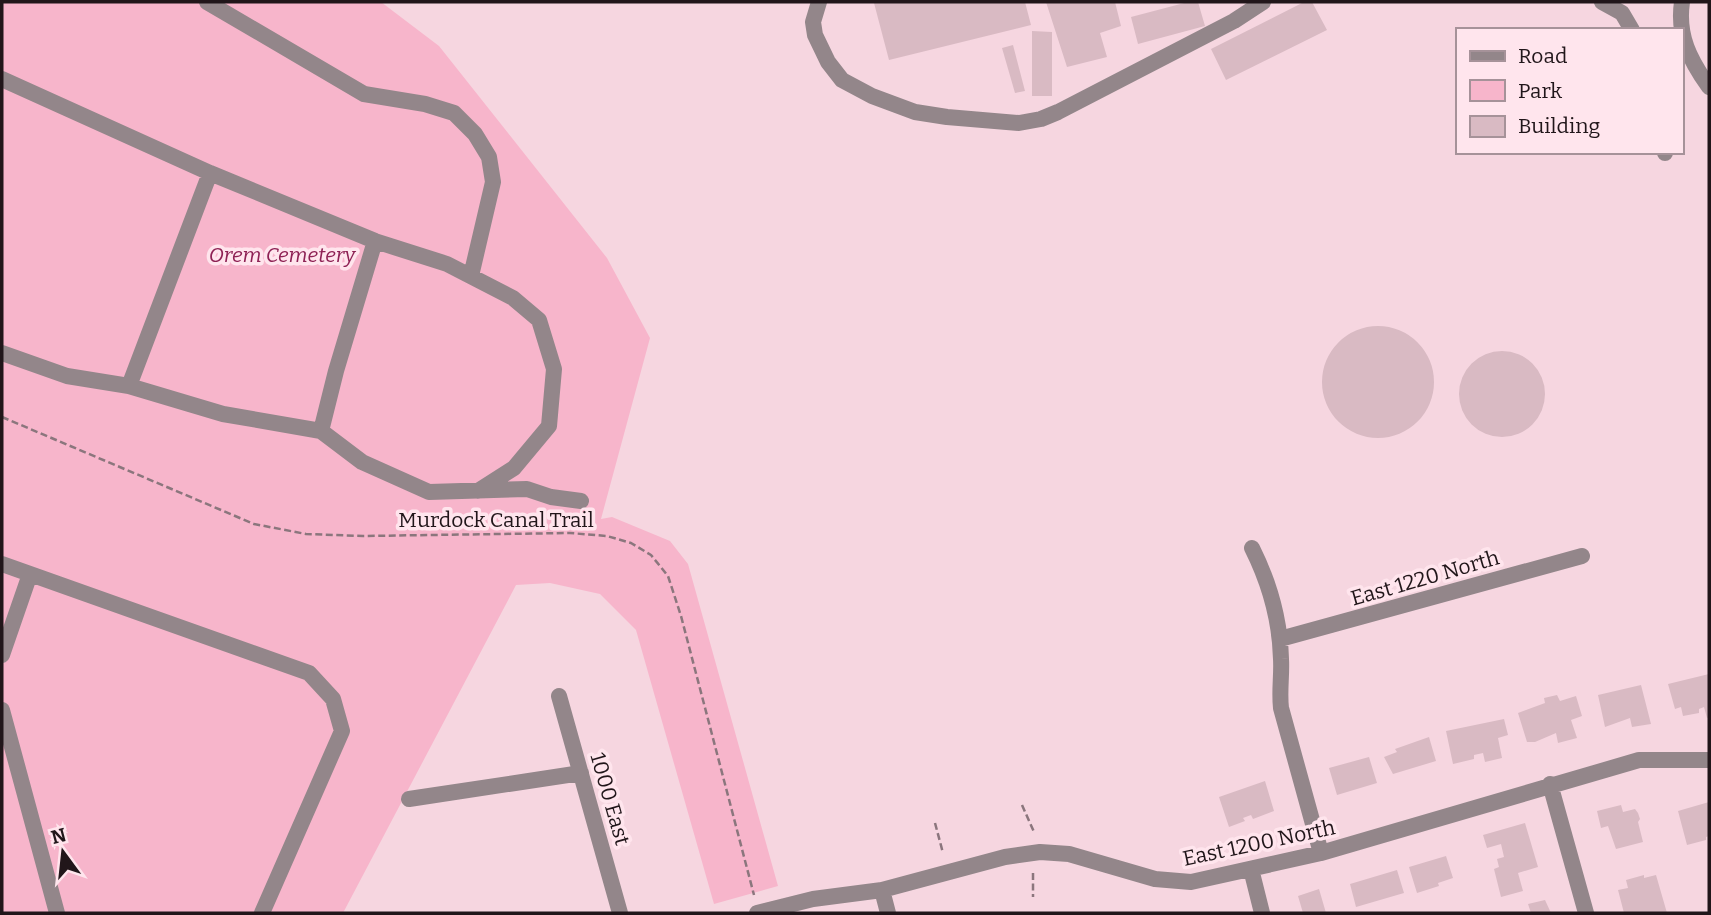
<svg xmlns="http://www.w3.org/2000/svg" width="1711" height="915" viewBox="0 0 1711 915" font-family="Bitter,serif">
	<rect width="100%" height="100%" fill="#f6d6e0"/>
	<path fill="#f7b5cb" d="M 2,2 L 381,2 L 439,46 L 607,258 L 650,338 L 601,519 L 612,517 L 670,541 L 688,564 L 778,886 L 714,904 L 636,630 L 600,594 L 550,583 L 516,585 L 343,913 L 2,913 Z"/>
	<path fill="#d9bac3" d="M 878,2 L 1025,2 L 1031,25 L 889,60 L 874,3 Z
		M 1046,2 L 1115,2 L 1121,26 L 1100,33 L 1107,57 L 1067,67 Z
		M 1188,2 L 1198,2 L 1205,26 L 1138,44 L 1131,17 Z
		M 1304,2 L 1312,2 L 1327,30 L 1226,80 L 1211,49 Z
		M 1032,31 L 1052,32 L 1052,96 L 1032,96 Z
		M 1013,45 L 1025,91 L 1015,93 L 1002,48 Z
		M1322 382a56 56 0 1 1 112 0a56 56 0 1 1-112 0Z
		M1459 394a43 43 0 1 1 86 0a43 43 0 1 1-86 0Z
		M 1709,674 L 1709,717 L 1707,718 L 1704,707 L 1699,709 L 1699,713 L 1683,716 L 1681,707 L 1675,709 L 1668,684 Z
		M 1641,685 L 1651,724 L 1632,727 L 1630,718 L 1605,727 L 1598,695 Z
		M 1557,695 L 1560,701 L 1576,696 L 1582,716 L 1571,720 L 1577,738 L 1558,743 L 1556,733 L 1535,742 L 1527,742 L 1518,713 L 1545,703 L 1544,698 Z
		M 1504,719 L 1508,735 L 1498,738 L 1502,758 L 1485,762 L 1483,753 L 1474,755 L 1474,759 L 1453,764 L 1446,731 Z
		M 1429,737 L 1436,761 L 1393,774 L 1384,757 L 1397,752 L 1395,749 Z
		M 1369,757 L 1377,783 L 1337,795 L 1329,768 Z
		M 1265,781 L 1274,811 L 1253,819 L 1251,815 L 1243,818 L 1245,821 L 1229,827 L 1219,797 Z
		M 1709,802 L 1709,836 L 1706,837 L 1706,840 L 1687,845 L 1678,811 Z
		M 1621,805 L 1623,812 L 1635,809 L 1638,813 L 1640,819 L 1638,822 L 1643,842 L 1616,849 L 1608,826 L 1601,828 L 1597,811 Z
		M 1525,823 L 1538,867 L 1518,873 L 1523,891 L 1501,897 L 1494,869 L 1499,867 L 1497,859 L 1504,857 L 1501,844 L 1487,848 L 1483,835 Z
		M 1446,856 L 1453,878 L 1438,883 L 1439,886 L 1417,893 L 1409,867 Z
		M 1397,870 L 1404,893 L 1356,907 L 1350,884 Z
		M 1644,875 L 1644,878 L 1656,875 L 1667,913 L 1624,913 L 1618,890 L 1628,888 L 1626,880 Z
		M 1319,889 L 1326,913 L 1303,913 L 1298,896 Z
		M 1545,900 L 1551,913 L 1531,913 L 1528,904 Z"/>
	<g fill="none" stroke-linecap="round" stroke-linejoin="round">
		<path stroke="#8b767d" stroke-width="2.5" stroke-dasharray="7 3.5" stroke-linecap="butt" d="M 2,417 L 254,524 L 306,534 L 363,536 L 570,533 L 607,536 L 631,543 L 651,555 L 668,576 L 681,616 L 754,895
			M 1022,805 L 1034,832
			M 935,823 L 943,853
			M 1033,873 L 1033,897"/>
		<path stroke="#93868a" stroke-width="16" d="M 207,2 L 364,94 L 425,104 L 454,113 L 475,134 L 489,157 L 493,182 L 471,276
			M 819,2 L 813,22 L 815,35 L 828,62 L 842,80 L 872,96 L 915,112 L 947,117 L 1019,123 L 1041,119 L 1058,112 L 1234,21 L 1263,2
			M 1602,2 L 1622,13 L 1632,30
			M 1682,2 C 1677,36 1690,60 1709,87
			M 2,79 L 210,173 L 375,241 L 447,264 L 513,298 L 539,320 L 554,369 L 549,426 L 514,468 L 478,491
			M 1665,152 L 1665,153
			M 2,353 L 67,376 L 129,386 L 223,414 L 321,431 L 362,462 L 429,492 L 527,489 L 551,497 L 581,501
			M 129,386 L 210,173
			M 321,431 L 336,371 L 375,241
			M 1252,548 C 1269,582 1280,620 1281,659 C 1282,675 1279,691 1281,708 L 1321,853
			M 2,564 L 309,673 L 333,699 L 342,731 L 262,913
			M 1280,639 L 1582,556
			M 2,655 L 30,574
			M 559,696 L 620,913
			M 2,710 L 57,913
			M 1550,784 L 1586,913
			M 409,799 L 581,773
			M 1251,869 L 1262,913
			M 882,890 L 888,913
			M 757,913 L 813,899 L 882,890 L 1005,857 L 1040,852 L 1069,854 L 1155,879 L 1191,882 L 1321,853 L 1639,760 L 1709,760"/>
	</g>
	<g text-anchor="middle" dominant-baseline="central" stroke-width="7" stroke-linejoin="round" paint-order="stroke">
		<g font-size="21" font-style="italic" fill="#8e2154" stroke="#ffe5ed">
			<text x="282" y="255">Orem Cemetery</text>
		</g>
		<g font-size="21" fill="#21161a" stroke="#ffe5ed">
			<text x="496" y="520">Murdock Canal Trail</text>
			<text transform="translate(1425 578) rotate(-16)">East 1220 North</text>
			<text transform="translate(610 799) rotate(74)">1000 East</text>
			<text transform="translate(1259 843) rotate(-12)">East 1200 North</text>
		</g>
	</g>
	<rect width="1711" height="915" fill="none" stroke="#21161a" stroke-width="7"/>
	<rect x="1456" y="28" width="228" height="126" fill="#ffe5ed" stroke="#a69299" stroke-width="2"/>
	<rect x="1470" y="51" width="35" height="10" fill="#93868a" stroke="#a69299" stroke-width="2"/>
	<text x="1518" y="63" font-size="21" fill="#21161a">Road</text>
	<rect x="1470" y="80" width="35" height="21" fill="#f7b5cb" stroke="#a69299" stroke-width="2"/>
	<text x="1518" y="98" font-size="21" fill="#21161a">Park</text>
	<rect x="1470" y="116" width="35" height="21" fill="#d9bac3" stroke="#a69299" stroke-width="2"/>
	<text x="1518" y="133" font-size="21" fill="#21161a">Building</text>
	<g transform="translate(63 852) rotate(345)" stroke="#ffe5ed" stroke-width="5" paint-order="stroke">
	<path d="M0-5L12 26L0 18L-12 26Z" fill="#21161a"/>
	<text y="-10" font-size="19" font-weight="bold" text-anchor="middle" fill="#21161a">N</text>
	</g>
</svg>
